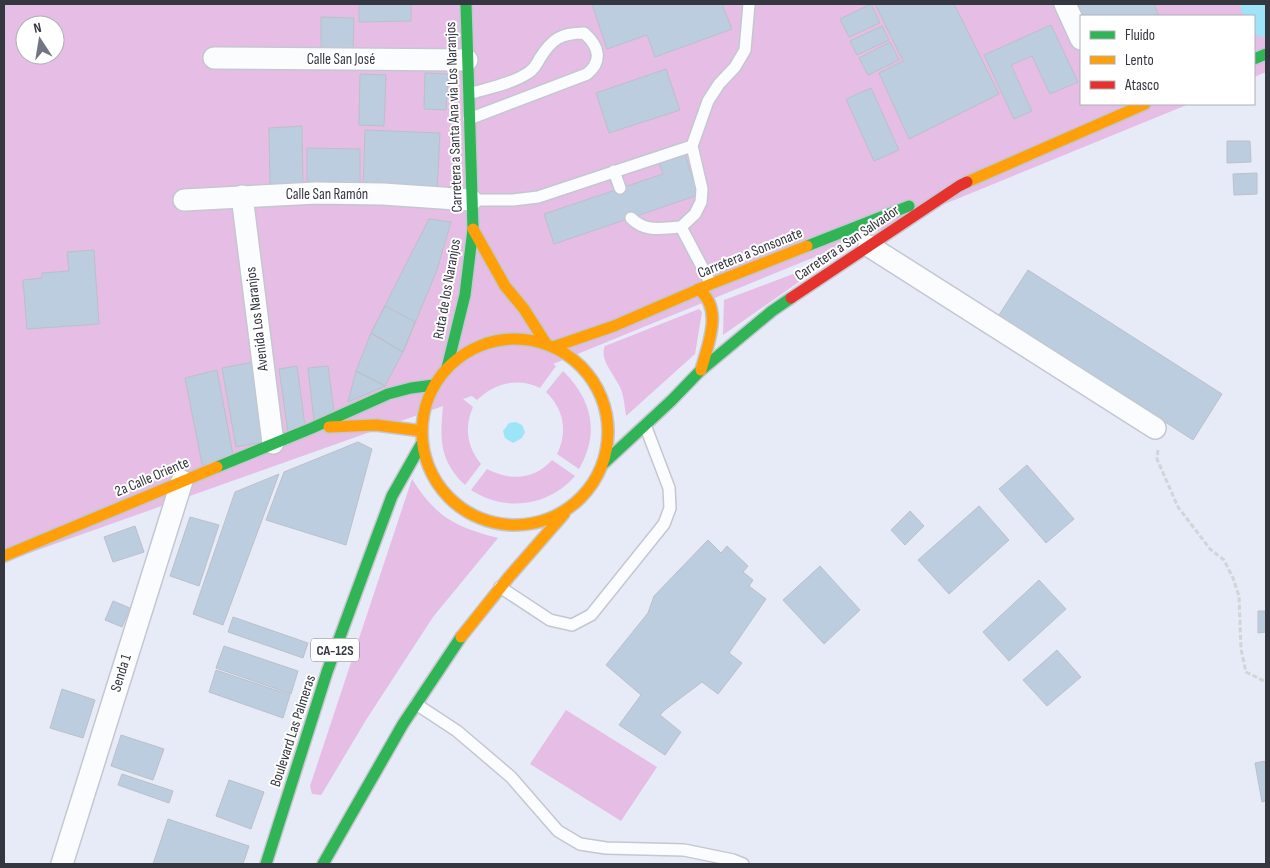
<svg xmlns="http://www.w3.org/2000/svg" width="1270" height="868" viewBox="0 0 1270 868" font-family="'Sofia Sans Condensed',sans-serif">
	<rect width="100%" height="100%" fill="#e7eaf7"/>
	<path fill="#e5bde5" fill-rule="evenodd" d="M 4,4 L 1266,4 L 1266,72 L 1254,77 L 1254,16 L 1081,16 L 1081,104 L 1189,104 L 553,364 L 556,366 L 540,388 C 518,377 494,383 477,400 L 472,396 L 463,399 L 473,407 C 464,427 467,447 481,464 L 465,485 C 439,460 440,439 443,406 L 4,562 ZM 25,25 L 55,25 L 55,55 L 25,55 Z
		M 830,260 L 723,335 L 724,300 Z
		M 699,309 L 702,312 L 695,354 L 626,416 C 625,408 624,400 622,392 C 618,378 598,360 605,346 Z
		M 563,371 C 592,399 600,433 579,469 L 557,454 C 568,432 564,409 546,392 Z
		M 552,460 L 575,476 C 548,507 505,512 471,490 L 487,469 C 510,481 534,480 552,460 Z
		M 412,479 C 436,517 455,527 498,538 L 433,617 L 366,720 L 323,792 L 321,795 L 312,794 L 310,786 Z
		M 566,710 L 657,767 L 621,821 L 530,764 Z"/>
	<path fill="#9ee4f8" d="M 516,422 L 522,425 L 525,432 L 522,438 L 513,443 L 505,438 L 503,431 L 509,423 Z"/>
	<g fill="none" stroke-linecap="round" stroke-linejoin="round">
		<path stroke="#9ee4f8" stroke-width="41" d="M 1261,4 L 1266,17"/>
	</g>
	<path fill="#bccddf" stroke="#bbc0c9" d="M 359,4 L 411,4 L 411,21 L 359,22 Z
		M 592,4 L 722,4 L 732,29 L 655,57 L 647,35 L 607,49 Z
		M 871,4 L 880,23 L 849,37 L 840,19 Z
		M 875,4 L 954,4 L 999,94 L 909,139 L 879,73 L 903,61 Z
		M 1073,4 L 1154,4 L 1159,16 L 1081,16 Z
		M 321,17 L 354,18 L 353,51 L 321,50 Z
		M 1051,25 L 1078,82 L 1050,94 L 1032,56 L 1011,65 L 1032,111 L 1014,119 L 984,55 Z
		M 882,26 L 889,40 L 857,55 L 850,41 Z
		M 890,42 L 899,60 L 868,75 L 859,58 Z
		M 666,69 L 680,110 L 609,133 L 596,93 Z
		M 425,73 L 448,74 L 446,110 L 424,109 Z
		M 360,74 L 386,75 L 384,126 L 359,125 Z
		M 871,88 L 899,150 L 874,161 L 846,99 Z
		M 302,126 L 303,188 L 270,187 L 269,128 Z
		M 365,130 L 440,133 L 437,193 L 363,188 Z
		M 1227,141 L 1250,141 L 1251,162 L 1227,163 Z
		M 307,148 L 360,149 L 360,187 L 307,187 Z
		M 685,155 L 698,195 L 554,244 L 544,214 L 663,174 L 659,163 Z
		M 1257,173 L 1257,194 L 1234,195 L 1233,174 Z
		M 429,219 L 451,222 L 437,270 L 403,352 L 371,333 Z
		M 94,250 L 99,324 L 27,329 L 23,280 L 42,278 L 42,273 L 69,271 L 67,252 Z
		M 1028,270 L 1222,394 L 1193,440 L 999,315 Z
		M 385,306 L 415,322 L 403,352 L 371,333 Z
		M 371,333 L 403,352 L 385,386 L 356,371 Z
		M 253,362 L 267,441 L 236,447 L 222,368 Z
		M 297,366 L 305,426 L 288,432 L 279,369 Z
		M 328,366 L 334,412 L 314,420 L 308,368 Z
		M 217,370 L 233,455 L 203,469 L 185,378 Z
		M 356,371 L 385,386 L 348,402 Z
		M 358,442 L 372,449 L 346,545 L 266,520 L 284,472 Z
		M 1027,465 L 1074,519 L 1046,543 L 999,489 Z
		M 279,474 L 223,625 L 193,614 L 235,492 Z
		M 979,506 L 1009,540 L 949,594 L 918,560 Z
		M 910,511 L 924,526 L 905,545 L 891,530 Z
		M 190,517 L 219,525 L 199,586 L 170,576 Z
		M 135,526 L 144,552 L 113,562 L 104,537 Z
		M 708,540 L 721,553 L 727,546 L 748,566 L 743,572 L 753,580 L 749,586 L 766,599 L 729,653 L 742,663 L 718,694 L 702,682 L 666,709 L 660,715 L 681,732 L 665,755 L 619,725 L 641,695 L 606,665 L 648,613 L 654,596 Z
		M 820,566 L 860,610 L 824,644 L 783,600 Z
		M 1039,580 L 1066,609 L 1009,661 L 983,632 Z
		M 113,601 L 130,608 L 122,627 L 105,620 Z
		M 1258,611 L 1266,611 L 1266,632 L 1258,633 Z
		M 233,617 L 308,643 L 303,658 L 228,632 Z
		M 224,646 L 298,671 L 291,694 L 216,668 Z
		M 1057,650 L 1081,677 L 1047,706 L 1023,680 Z
		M 216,670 L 290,695 L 283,718 L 209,692 Z
		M 62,689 L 95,700 L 83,738 L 50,728 Z
		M 121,735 L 164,749 L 153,780 L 111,766 Z
		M 1266,761 L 1266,801 L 1262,802 L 1255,763 Z
		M 122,774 L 173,791 L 169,803 L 118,785 Z
		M 229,780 L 264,792 L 251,829 L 216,816 Z
		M 168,819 L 249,846 L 243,864 L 153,864 Z"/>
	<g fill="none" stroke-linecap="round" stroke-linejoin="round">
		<defs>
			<path id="lane" d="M 469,94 C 488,88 511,84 528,73 C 533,70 537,64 540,58 C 552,39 561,33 584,33 C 599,46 603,61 587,74 L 469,119
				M 614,171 L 620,188
				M 471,200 L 513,200 L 538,197 L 692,146
				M 631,218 C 646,233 662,228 681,227 L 711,284
				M 681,227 L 695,214 L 701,202 L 702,189 L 692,146 L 708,101 L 719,84 L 735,67 L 745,50 L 749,4
				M 500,587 L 550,620 L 572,625 L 591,615 L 664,524 L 670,508 L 669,488 L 645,425
				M 416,704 L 457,731 L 511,777 L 558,831 L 580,844 L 606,848 L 684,850 L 733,860 L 743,864"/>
			<path id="street" d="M 1065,4 L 1081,39
				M 214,58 L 467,60
				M 242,196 L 273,443
				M 184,200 L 316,193 L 383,194 L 471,200
				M 869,246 L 1155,428
				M 62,864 L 182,481"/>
			<path id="fast" d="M 1254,59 L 1266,54
				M 807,246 L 909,206
				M 447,368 L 465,295 L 473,229 L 466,4
				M 603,464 L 671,401 L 701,370 L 772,311 L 791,298
				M 217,467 L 312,428 L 388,394 L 411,388 L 434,385
				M 266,864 L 327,672 L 376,539 L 392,496 L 422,443
				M 323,864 L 403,724 L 461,637"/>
			<path id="slow" d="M 967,182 L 1145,104
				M 473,229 L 505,286 L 524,309 L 545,342
				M 698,289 C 724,308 708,344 701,370
				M422 432a93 93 0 1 1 186 0a93 93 0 1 1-186 0Z
				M 553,347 L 614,326 L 711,284 L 807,246
				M 329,427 L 376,425 L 422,431
				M 4,556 L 217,467
				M 461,637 L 509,577 L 564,514"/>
			<path id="jam" d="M 791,298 L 959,186 L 967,182"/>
		</defs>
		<use href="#lane" stroke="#c4c7d0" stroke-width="14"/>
		<use href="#street" stroke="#c4c7d0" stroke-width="24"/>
		<use href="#fast" stroke="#c4c7d0" stroke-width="14"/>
		<use href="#slow" stroke="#c4c7d0" stroke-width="14"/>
		<use href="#jam" stroke="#c4c7d0" stroke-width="14"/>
		<path stroke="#d3d4d8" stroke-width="3" stroke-dasharray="5 2.5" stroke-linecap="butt" d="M 1158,450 L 1157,459 L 1178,507 L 1210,549 L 1224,560 L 1233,578 L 1239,596 L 1241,649 L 1246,672 L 1266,682"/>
		<use href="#lane" stroke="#fbfcfe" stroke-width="11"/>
		<use href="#street" stroke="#fbfcfe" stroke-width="21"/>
		<use href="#fast" stroke="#30b455" stroke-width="11"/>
		<use href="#slow" stroke="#ff9f0a" stroke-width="11"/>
		<use href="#jam" stroke="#e5322d" stroke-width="11"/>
	</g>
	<g text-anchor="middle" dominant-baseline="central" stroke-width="4" stroke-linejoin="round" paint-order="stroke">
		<rect fill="#fff" stroke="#727379" stroke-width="1" x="311" y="638.5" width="48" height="23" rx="4"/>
		<g font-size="14" font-weight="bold" fill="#353740">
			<text x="335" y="650">CA-12S</text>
		</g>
		<g font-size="15" fill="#353740" stroke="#fff">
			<text x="341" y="59">Calle San José</text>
			<text transform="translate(454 117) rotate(-92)">Carretera a Santa Ana via Los Naranjos</text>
			<text x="327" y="194">Calle San Ramón</text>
			<text transform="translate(847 243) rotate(-34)">Carretera a San Salvador</text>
			<text transform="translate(750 253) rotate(-22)">Carretera a Sonsonate</text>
			<text transform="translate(447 289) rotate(-80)">Ruta de los Naranjos</text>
			<text transform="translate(257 319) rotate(-97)">Avenida Los Naranjos</text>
			<text transform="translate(152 477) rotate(-23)">2a Calle Oriente</text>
			<text transform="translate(121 673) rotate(-73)">Senda 1</text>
			<text transform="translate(293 731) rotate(-72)">Boulevard Las Palmeras</text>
		</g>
	</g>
	<rect width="1270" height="868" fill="none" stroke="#353740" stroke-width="10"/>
	<rect x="1080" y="15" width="175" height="90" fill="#ffffff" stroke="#aeafb3"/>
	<rect x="1090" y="31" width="25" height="8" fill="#30b455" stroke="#aeafb3"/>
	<text x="1125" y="40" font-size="15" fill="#353740">Fluido</text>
	<rect x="1090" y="56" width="25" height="8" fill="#ff9f0a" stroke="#aeafb3"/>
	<text x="1125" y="65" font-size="15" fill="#353740">Lento</text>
	<rect x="1090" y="81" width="25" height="8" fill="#e5322d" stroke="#aeafb3"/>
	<text x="1125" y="90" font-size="15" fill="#353740">Atasco</text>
	<g transform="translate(40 40) rotate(348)"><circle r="24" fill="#ffffff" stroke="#aeafb3"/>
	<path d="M0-4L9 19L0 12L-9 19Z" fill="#737680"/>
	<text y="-8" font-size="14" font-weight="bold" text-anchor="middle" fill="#353740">N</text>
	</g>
</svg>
